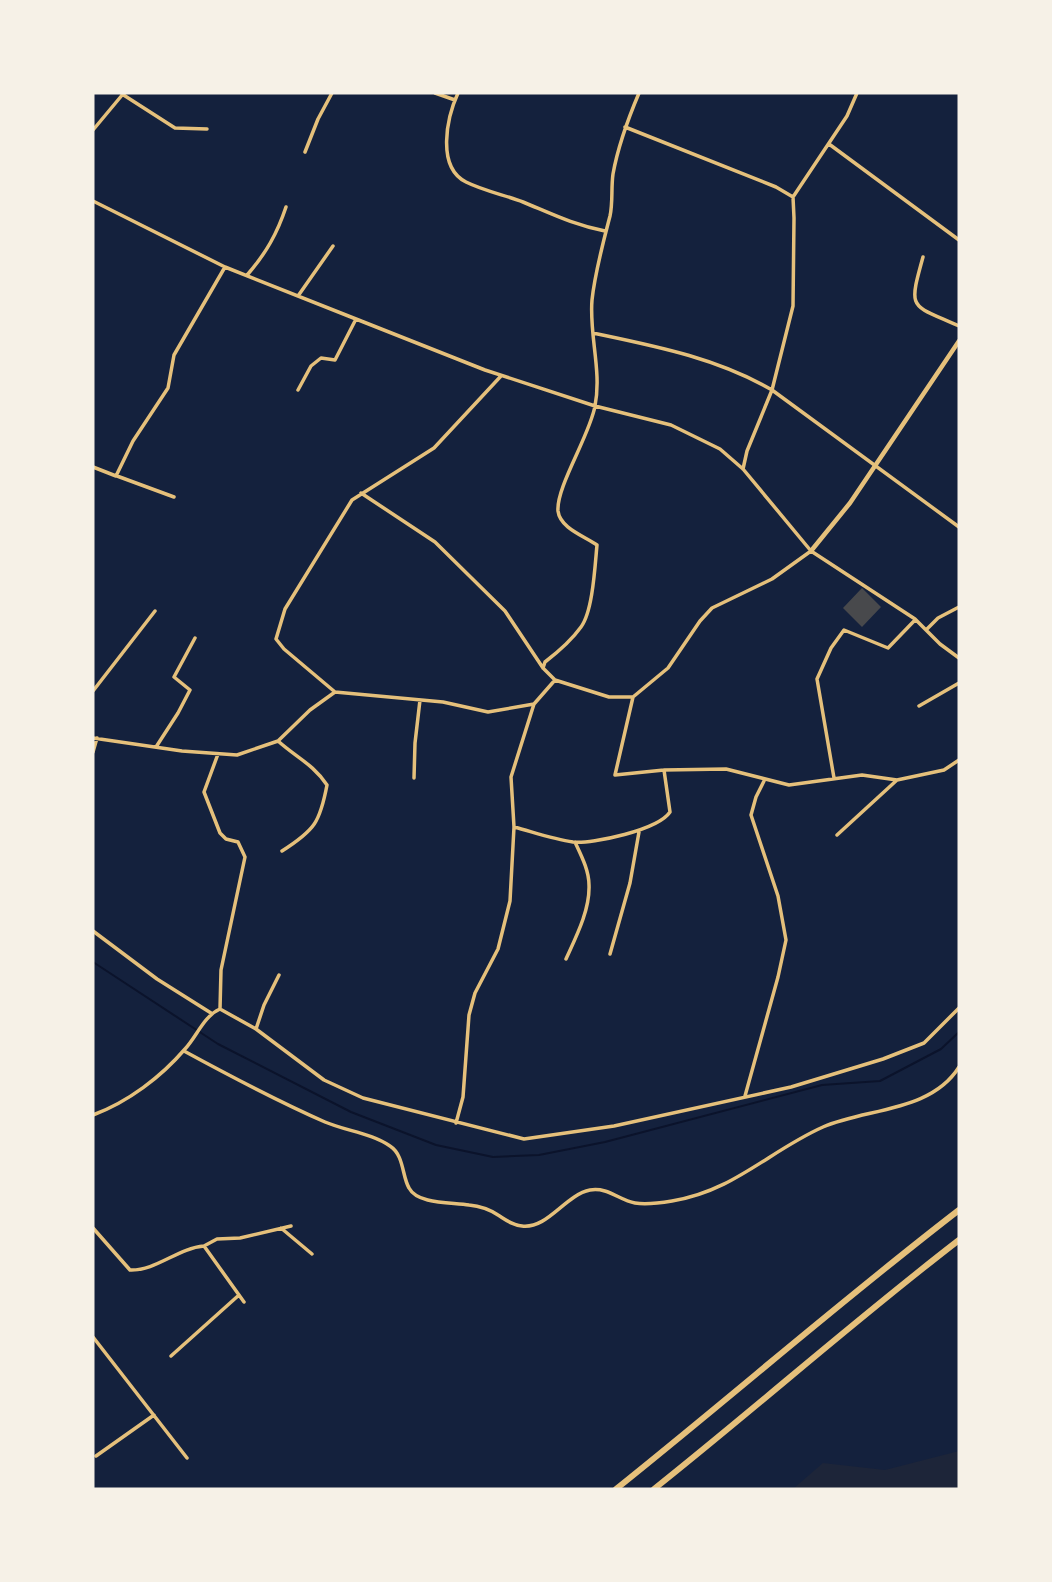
<svg xmlns="http://www.w3.org/2000/svg" width="1052" height="1582" viewBox="0 0 1052 1582" font-family="'Golos Text',sans-serif">
	<rect width="100%" height="100%" fill="#14213d"/>
	<path fill="#1d2539" d="M 959,1451 L 959,1489 L 793,1489 L 823,1463 L 885,1470 Z"/>
	<g fill="none" stroke-linecap="round" stroke-linejoin="round">
		<path stroke="#0b132b" stroke-width="2" d="M 93,962 L 218,1044 L 351,1112 L 436,1145 L 493,1157 L 539,1155 L 605,1142 L 822,1085 L 880,1081 L 941,1049 L 959,1032"/>
	</g>
	<path fill="#48494c" d="M 862,588 L 881,607 L 862,627 L 843,608 Z"/>
	<g fill="none" stroke-linecap="round" stroke-linejoin="round">
		<path stroke="#e5c07b" stroke-width="3.5" d="M 435,93 L 455,100
			M 458,93 C 447,117 436,167 466,182 C 484,191 505,195 523,202 C 552,214 574,225 605,231
			M 122,94 L 175,128 L 207,129
			M 625,127 L 776,187 L 793,197
			M 93,130 L 123,94
			M 829,144 L 959,240
			M 305,152 L 318,119 L 332,93
			M 93,201 L 225,267 L 356,319 L 485,370 L 595,406 L 671,425 L 720,449 L 743,469 L 811,551 L 915,619 L 940,644 L 959,658
			M 923,257 C 908,311 910,304 959,326
			M 248,274 C 266,253 277,234 286,207
			M 298,296 L 333,246
			M 593,333 C 655,346 717,358 772,390 L 959,527
			M 298,390 L 311,366 L 321,358 L 335,360 L 356,319
			M 93,467 L 116,476 L 133,441 L 168,388 L 174,355 L 225,267
			M 743,469 L 747,451 L 772,390 L 793,306 L 794,218 L 793,197 L 847,116 L 857,93
			M 117,476 L 174,497
			M 361,493 L 435,542 L 505,611 L 543,668 L 555,680 L 609,697 L 633,697 L 668,668 L 700,621 L 712,608 L 772,579 L 811,551
			M 927,629 L 938,618 L 959,607
			M 543,668 L 545,662 C 558,652 571,641 581,627 C 593,611 595,565 597,545 C 584,536 560,528 558,511 C 556,487 590,435 595,406 C 602,371 589,335 592,300 C 595,272 603,243 610,216 C 613,203 611,188 613,174 C 618,146 628,119 639,93
			M 93,691 L 155,611
			M 335,692 L 284,649 L 276,639 L 285,609 L 352,500 L 434,448 L 501,376
			M 633,697 L 615,775 L 664,770 L 726,769 L 789,785 L 862,775 L 897,780 L 944,770 L 959,760
			M 919,706 L 959,683
			M 93,738 L 182,751 L 237,755 L 278,741 L 310,710 L 335,692 L 443,702 L 488,712 L 534,704 L 555,680
			M 278,741 C 297,758 313,764 327,785 C 320,822 315,830 282,851
			M 156,747 L 178,713 L 190,690 L 174,677 L 195,638
			M 93,752 L 97,738
			M 414,778 L 415,743 L 420,700
			M 834,778 L 817,679 L 831,648 L 844,630 L 888,648 L 915,620
			M 514,827 C 533,832 553,839 573,842 C 593,844 658,830 670,812 L 664,770
			M 837,835 L 897,780
			M 93,931 L 157,979 L 211,1013
			M 610,954 L 630,883 L 639,832
			M 566,959 C 576,937 590,910 589,885 C 589,870 581,855 575,842
			M 220,1009 L 256,1029 L 324,1080 L 363,1098 L 524,1139 L 614,1126 L 791,1087 L 883,1059 L 924,1043 L 959,1008
			M 256,1029 L 264,1005 L 279,975
			M 184,1051 C 230,1076 277,1101 325,1122 C 346,1131 371,1133 390,1146 C 404,1155 402,1176 409,1188 C 418,1205 453,1202 469,1205 C 479,1206 489,1209 498,1215 C 506,1220 512,1225 522,1226 C 548,1229 565,1195 590,1190 C 608,1187 619,1200 635,1203 C 647,1205 660,1203 672,1201 C 734,1191 769,1151 823,1127 C 867,1108 931,1112 959,1067
			M 745,1096 L 778,977 L 786,940 L 778,896 L 751,815 L 756,797 L 764,781
			M 93,1115 C 128,1102 161,1077 185,1049 C 197,1036 204,1016 220,1009 L 221,970 L 245,857 L 238,842 L 226,839 L 220,833 L 204,792 L 218,754
			M 456,1123 L 463,1097 L 469,1015 L 475,993 L 498,949 L 510,901 L 514,827 L 511,777 L 534,704
			M 93,1228 L 130,1270 C 156,1271 178,1248 204,1246
			M 281,1228 L 312,1254
			M 244,1302 L 204,1246 L 217,1239 L 240,1238 L 291,1226
			M 93,1337 L 187,1458
			M 171,1356 L 239,1295
			M 96,1456 L 154,1415"/>
		<path stroke="#e5c07b" stroke-width="4.5" d="M 811,551 L 850,503 L 959,341"/>
		<path stroke="#e5c07b" stroke-width="6" d="M 616,1489 C 731,1397 842,1300 959,1210
			M 654,1489 C 757,1407 855,1320 959,1240"/>
	</g>
	<rect width="1052" height="1582" fill="none" stroke="#f6f1e7" stroke-width="189"/>
</svg>
